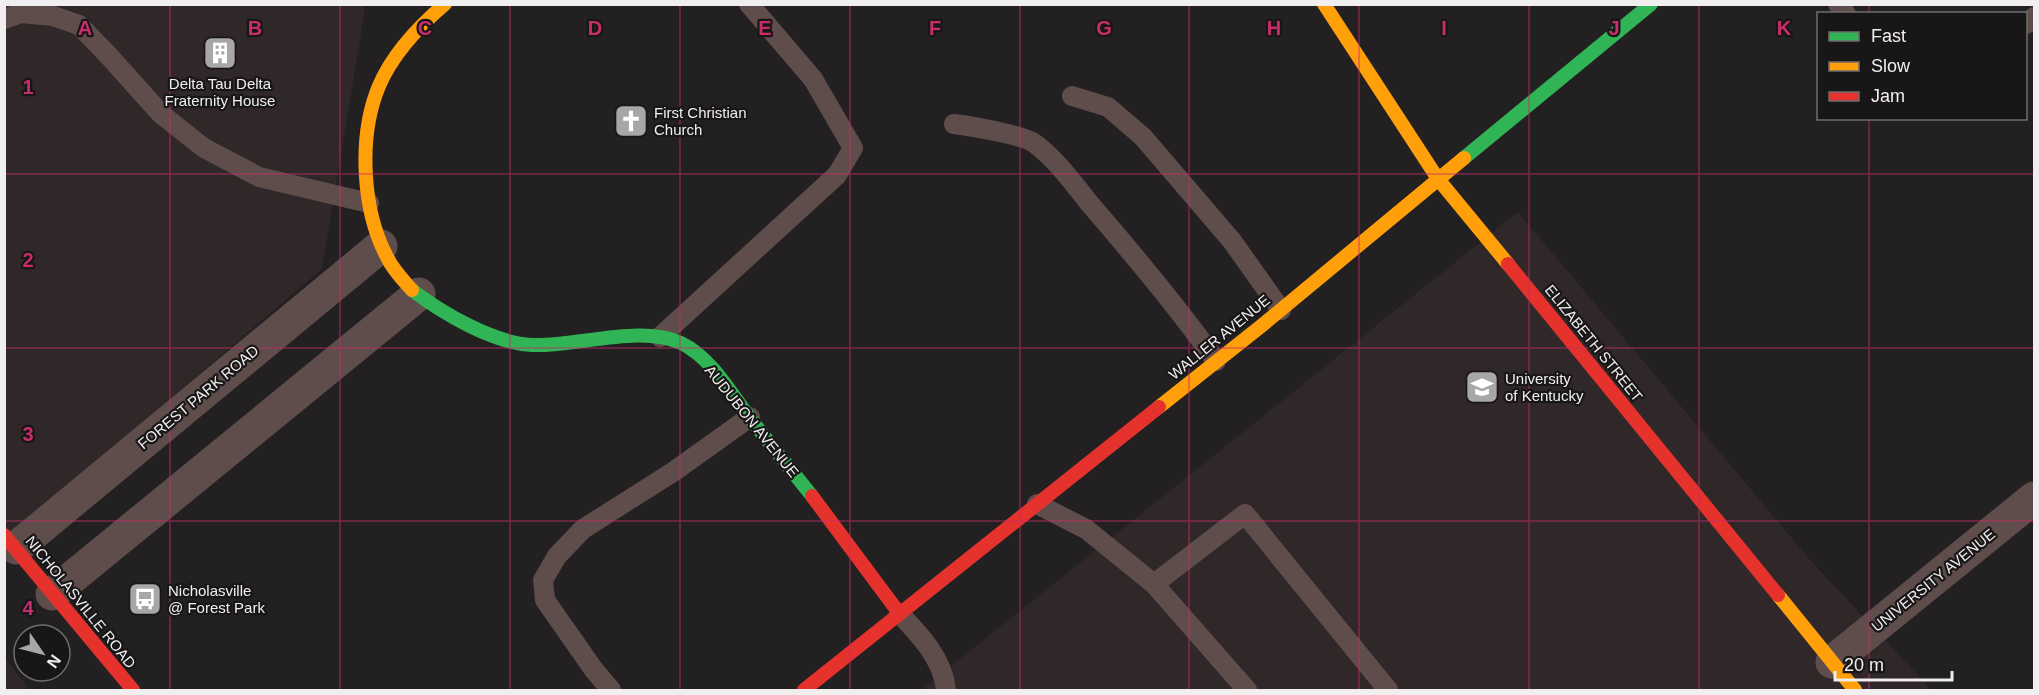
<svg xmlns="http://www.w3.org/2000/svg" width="2039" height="695" viewBox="0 0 2039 695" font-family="Arial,sans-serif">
	<rect width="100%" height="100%" fill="#222021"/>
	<path fill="#302729" d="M 5,5 L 362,5 L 365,9 L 322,269 L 5,540 Z
		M 1518,212 L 1811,561 L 1932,690 L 921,690 Z
		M 5,658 L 30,690 L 5,690 Z"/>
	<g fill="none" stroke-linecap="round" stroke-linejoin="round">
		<path stroke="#5f4d4b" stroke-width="20" d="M 1838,4 L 1846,14
			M 4,19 L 21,13 L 53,16 L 79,25 L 108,55 L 161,114 L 204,148 L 259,177 L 369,203
			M 2026,24 L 2034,17
			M 1072,96 L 1108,107 L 1143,137 L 1232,241 L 1281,310
			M 954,124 C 970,126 1023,135 1034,143 C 1055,158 1074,184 1090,204 C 1134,255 1177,306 1216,361
			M 660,337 L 837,175 L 853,148 L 813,79 L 749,4
			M 1037,504 L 1086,529 L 1154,584 L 1247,690
			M 1154,584 L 1245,514 L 1388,690
			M 899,613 C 920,635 943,659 946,690
			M 611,690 L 594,670 L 545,600 L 543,580 L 557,556 L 583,529 L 673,472 L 750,417"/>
		<path stroke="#5f4d4b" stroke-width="33" d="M 16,548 L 381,246
			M 52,594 L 419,294
			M 1832,662 L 2034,498"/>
		<path stroke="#30b455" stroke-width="14" d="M 1464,158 L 1651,4
			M 412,290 C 442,313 493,343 532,345 C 576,347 641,324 681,343 C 712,358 732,395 752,421 C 772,446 792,471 812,496"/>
		<path stroke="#ff9f0a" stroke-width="14" d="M 1324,4 L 1438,179 L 1508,264
			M 412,290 C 403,280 393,270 387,257 C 362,210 358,136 379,86 C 393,53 418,27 445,4
			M 1159,407 L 1260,327 L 1464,158
			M 1778,595 L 1855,690"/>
		<path stroke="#e5322d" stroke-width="14" d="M 1508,264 L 1778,595
			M 812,496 L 899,613
			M 4,535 L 133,690
			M 804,690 L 1159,407"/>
	</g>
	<path fill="none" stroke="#c72d6a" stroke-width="1.5" stroke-opacity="0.55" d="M 170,4 L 170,690M 340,4 L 340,690M 510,4 L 510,690M 680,4 L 680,690M 850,4 L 850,690M 1020,4 L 1020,690M 1189,4 L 1189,690M 1359,4 L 1359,690M 1529,4 L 1529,690M 1699,4 L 1699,690M 1869,4 L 1869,14M 1869,118 L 1869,690M 4,174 L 2034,174M 4,348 L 2034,348M 4,521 L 2034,521"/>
	<defs>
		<symbol id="building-square" viewBox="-11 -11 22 22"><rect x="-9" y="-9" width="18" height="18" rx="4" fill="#a8a6a7" stroke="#191617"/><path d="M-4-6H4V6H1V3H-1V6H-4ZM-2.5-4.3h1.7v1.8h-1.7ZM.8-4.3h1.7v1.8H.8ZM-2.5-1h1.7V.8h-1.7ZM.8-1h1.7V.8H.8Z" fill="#fff"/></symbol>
		<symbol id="church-square" viewBox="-11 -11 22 22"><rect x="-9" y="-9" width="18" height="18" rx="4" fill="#a8a6a7" stroke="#191617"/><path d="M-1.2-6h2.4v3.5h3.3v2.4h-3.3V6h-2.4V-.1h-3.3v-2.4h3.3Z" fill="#fff"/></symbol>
		<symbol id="university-square" viewBox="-11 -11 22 22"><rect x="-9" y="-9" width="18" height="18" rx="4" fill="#a8a6a7" stroke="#191617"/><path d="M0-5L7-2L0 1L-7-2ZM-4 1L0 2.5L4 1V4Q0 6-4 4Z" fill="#fff"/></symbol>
		<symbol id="bus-square" viewBox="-11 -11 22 22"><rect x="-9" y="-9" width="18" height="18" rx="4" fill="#a8a6a7" stroke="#191617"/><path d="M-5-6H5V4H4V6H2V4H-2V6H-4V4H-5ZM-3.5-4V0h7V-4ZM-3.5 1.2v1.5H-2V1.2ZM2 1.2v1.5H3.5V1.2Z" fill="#fff"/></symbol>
	</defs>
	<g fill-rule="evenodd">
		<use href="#building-square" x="201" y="34" width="38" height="38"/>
		<use href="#church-square" x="612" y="102" width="38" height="38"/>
		<use href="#university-square" x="1463" y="368" width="38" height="38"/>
		<use href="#bus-square" x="126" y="580" width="38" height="38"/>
	</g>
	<g text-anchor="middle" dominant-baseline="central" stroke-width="4.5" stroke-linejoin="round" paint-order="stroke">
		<g font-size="15" fill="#f0eeef" stroke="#191617" text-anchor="start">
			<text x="220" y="83" text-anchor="middle">Delta Tau Delta<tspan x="220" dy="17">Fraternity House</tspan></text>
			<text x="654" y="112">First Christian<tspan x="654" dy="17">Church</tspan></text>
			<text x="1505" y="378">University<tspan x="1505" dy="17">of Kentucky</tspan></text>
			<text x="168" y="590">Nicholasville<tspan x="168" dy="17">@ Forest Park</tspan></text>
		</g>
		<g font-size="15" fill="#f0eeef" stroke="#191617">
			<text transform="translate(1219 337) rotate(-39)">WALLER AVENUE</text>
			<text transform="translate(1594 343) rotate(51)">ELIZABETH STREET</text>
			<text transform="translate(198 397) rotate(-40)">FOREST PARK ROAD</text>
			<text transform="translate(752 421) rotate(51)">AUDUBON AVENUE</text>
			<text transform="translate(1933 580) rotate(-39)">UNIVERSITY AVENUE</text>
			<text transform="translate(81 602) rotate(51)">NICHOLASVILLE ROAD</text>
		</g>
	</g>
	<g font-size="20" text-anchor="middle" font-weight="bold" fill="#c72d6a" stroke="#191617" stroke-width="4.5" stroke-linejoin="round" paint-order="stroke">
		<text x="85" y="35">A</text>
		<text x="255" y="35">B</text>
		<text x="425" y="35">C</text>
		<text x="595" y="35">D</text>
		<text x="765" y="35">E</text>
		<text x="935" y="35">F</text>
		<text x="1104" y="35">G</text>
		<text x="1274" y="35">H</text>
		<text x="1444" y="35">I</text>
		<text x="1614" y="35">J</text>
		<text x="1784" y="35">K</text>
		<text x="28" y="94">1</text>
		<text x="28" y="267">2</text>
		<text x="28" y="441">3</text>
		<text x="28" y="615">4</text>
	</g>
	<rect width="2039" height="695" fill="none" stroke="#f0eeef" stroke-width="12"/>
	<rect x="1817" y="12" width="210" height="108" fill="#191617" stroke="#6f6c6d" stroke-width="1.5"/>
	<rect x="1829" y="32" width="30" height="9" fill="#30b455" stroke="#6f6c6d" stroke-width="1.5"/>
	<text x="1871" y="42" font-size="18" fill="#f0eeef">Fast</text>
	<rect x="1829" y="62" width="30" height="9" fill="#ff9f0a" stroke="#6f6c6d" stroke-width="1.5"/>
	<text x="1871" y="72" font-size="18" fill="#f0eeef">Slow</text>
	<rect x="1829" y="92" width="30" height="9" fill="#e5322d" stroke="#6f6c6d" stroke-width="1.5"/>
	<text x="1871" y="102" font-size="18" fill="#f0eeef">Jam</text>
	<g transform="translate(42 653) rotate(125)"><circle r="28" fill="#191617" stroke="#6f6c6d" stroke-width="1.5"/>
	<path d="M0-4.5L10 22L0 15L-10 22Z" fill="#a8a6a7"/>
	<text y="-9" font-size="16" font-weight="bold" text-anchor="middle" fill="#f0eeef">N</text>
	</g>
	<path d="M1835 671v9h117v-9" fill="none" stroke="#f0eeef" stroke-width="3"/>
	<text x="1844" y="671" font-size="18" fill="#f0eeef" stroke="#191617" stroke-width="4.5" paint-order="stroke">20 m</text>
</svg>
